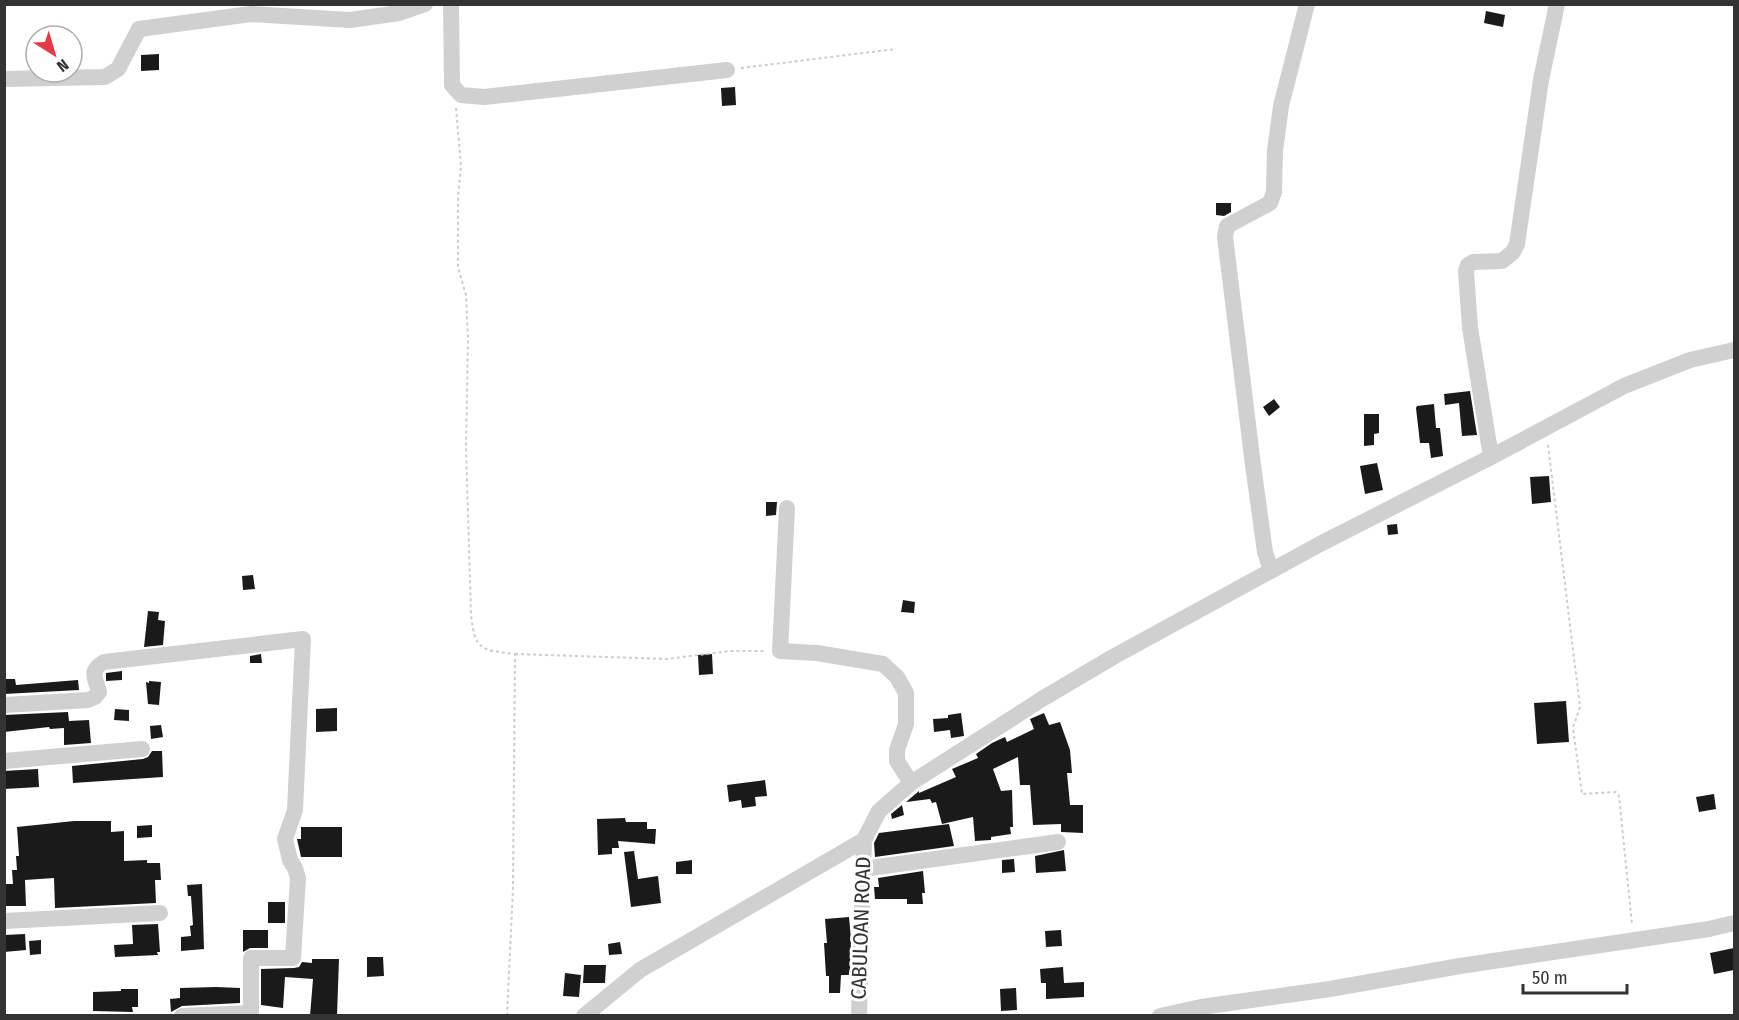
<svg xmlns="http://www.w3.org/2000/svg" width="1739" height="1020" viewBox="0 0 1739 1020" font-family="'Fira Sans Condensed',sans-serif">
	<rect width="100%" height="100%" fill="#fff"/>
	<path fill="#1a1a1a" d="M 1486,11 L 1505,15 L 1503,27 L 1484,23 Z
		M 159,54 L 159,70 L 141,71 L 141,55 Z
		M 735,87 L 736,105 L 722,106 L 721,88 Z
		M 1216,203 L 1231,203 L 1231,212 L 1224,216 L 1216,215 Z
		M 1470,391 L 1477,435 L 1462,436 L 1459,403 L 1445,405 L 1444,394 Z
		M 1274,399 L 1280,407 L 1269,416 L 1263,407 Z
		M 1434,404 L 1436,428 L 1440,428 L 1443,456 L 1431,458 L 1429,443 L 1420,443 L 1416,408 L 1417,406 Z
		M 1364,414 L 1379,414 L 1379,433 L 1374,434 L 1374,445 L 1364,446 Z
		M 1377,463 L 1383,490 L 1365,494 L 1360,466 Z
		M 1549,476 L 1551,502 L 1532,504 L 1530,477 Z
		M 766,502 L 777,502 L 776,515 L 766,516 Z
		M 1397,524 L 1398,534 L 1388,535 L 1387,525 Z
		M 253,575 L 255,589 L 243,590 L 242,576 Z
		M 903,600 L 915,602 L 914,613 L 901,612 Z
		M 148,611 L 159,612 L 158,620 L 165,621 L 163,645 L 144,647 Z
		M 261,654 L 262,663 L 250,663 L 250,656 Z
		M 712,654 L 713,674 L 699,675 L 698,655 Z
		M 122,671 L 122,680 L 106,681 L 106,673 Z
		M 4,679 L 15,679 L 16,685 L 78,680 L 79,690 L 4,694 Z
		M 149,681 L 161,682 L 159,705 L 148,704 L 146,682 L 149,683 Z
		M 1566,701 L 1569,742 L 1537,744 L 1534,703 Z
		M 337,708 L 337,731 L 316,732 L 316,709 Z
		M 115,709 L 129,710 L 129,721 L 114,720 Z
		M 68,712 L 69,721 L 89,720 L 91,743 L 64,745 L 64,728 L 50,729 L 49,727 L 4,732 L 4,715 Z
		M 961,713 L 964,736 L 951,738 L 950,730 L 934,732 L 933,719 L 948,718 L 948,715 Z
		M 1044,713 L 1049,725 L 1060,722 L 1070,750 L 1072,773 L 1067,773 L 1070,805 L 1083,805 L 1083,833 L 1061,832 L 1061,824 L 1033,825 L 1030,785 L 1020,785 L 1018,757 L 993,769 L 1001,791 L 1012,790 L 1013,827 L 1010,827 L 1011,834 L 991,837 L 991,840 L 975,841 L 973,817 L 942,824 L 936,802 L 932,803 L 930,799 L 906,802 L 919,791 L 919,793 L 956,777 L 952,769 L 978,758 L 976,754 L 992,743 L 1005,737 L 1007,742 L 1034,729 L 1030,719 Z
		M 161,725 L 163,737 L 151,739 L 150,726 Z
		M 152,751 L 162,751 L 163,777 L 73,783 L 72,766 L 143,759 L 148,757 Z
		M 38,769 L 39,787 L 4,789 L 4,771 Z
		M 765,780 L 767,796 L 755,797 L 756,806 L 742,808 L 741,800 L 729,802 L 727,785 Z
		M 1714,794 L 1716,809 L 1699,812 L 1696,797 Z
		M 902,805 L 904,815 L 892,819 L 891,814 Z
		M 625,818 L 626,822 L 647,822 L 647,829 L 656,829 L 655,844 L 618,841 L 619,848 L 612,848 L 612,854 L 598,855 L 597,819 Z
		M 74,821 L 111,821 L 111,832 L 124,831 L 124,861 L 147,860 L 147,863 L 160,863 L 161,880 L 155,880 L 156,903 L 55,908 L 54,878 L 25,880 L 26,906 L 4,906 L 4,884 L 13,884 L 12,870 L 17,870 L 16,856 L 19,856 L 17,827 Z
		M 949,824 L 954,846 L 875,857 L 874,843 L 879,833 Z
		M 152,825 L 152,837 L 137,838 L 137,826 Z
		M 301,827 L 342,827 L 342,857 L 301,857 L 297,839 L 301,839 Z
		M 1064,850 L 1066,871 L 1036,873 L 1035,856 Z
		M 634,851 L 638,879 L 658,876 L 661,903 L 631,907 L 624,852 Z
		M 1014,859 L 1015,872 L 1002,873 L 1002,860 Z
		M 692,860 L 692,874 L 676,874 L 676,862 Z
		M 923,871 L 925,893 L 922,893 L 923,904 L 907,904 L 907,899 L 875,899 L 874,887 L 879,887 L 878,878 Z
		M 202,884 L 204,949 L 181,951 L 181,937 L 191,936 L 190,926 L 193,925 L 191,896 L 188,896 L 187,885 Z
		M 268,902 L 285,902 L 285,923 L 268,923 Z
		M 849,917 L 851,939 L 850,975 L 841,975 L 840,993 L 829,993 L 829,976 L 826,976 L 824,943 L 827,943 L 825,919 Z
		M 158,924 L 160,952 L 157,952 L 158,955 L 115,957 L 114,945 L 133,944 L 132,925 Z
		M 243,930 L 268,930 L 268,948 L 250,948 L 243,952 Z
		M 1061,930 L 1062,946 L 1046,947 L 1045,931 Z
		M 25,934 L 26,950 L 4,952 L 4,935 Z
		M 41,940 L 41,954 L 30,955 L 29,941 Z
		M 620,942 L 622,954 L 609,955 L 608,944 Z
		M 1734,948 L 1734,970 L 1714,974 L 1710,953 Z
		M 367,957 L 383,957 L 384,976 L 367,977 Z
		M 312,959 L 339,959 L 337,1016 L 310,1016 L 313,979 L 285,977 L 283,1008 L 261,1005 L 261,969 L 294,968 L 299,967 L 302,962 L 312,963 Z
		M 584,965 L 606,965 L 605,983 L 583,983 Z
		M 1063,967 L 1064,983 L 1084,982 L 1084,997 L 1046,999 L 1046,983 L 1041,983 L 1040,969 Z
		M 565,973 L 581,975 L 579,997 L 563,996 Z
		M 216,987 L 240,988 L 240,1003 L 182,1006 L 171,1012 L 170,999 L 180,998 L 180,988 Z
		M 1016,988 L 1017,1010 L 1001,1011 L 1000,989 Z
		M 121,989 L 138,989 L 138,1007 L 132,1007 L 133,1012 L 93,1011 L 93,992 L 121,991 Z"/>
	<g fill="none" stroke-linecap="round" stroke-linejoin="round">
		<path stroke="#cdcdcd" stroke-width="2" stroke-dasharray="3 3" stroke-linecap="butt" d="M 741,68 L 896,49
			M 456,108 L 461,166 L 458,197 L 458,268 L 466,295 L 468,339 L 466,447 L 471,615 C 475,650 480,650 515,654 L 513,887 L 507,1016
			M 1548,445 L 1580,707 L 1573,728 L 1582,794 L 1616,792 L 1619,796 L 1632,925
			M 515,654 L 667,659 L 730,651 L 766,651"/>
		<path stroke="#d0d0d0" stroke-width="16" d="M 451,4 L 452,85 L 461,95 L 484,97 L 727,70
			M 4,79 L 105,77 L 118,69 L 139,29 L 251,14 L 350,20 L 399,13 L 425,4
			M 1491,457 L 1470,328 L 1466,271 L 1468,265 L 1473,262 L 1502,261 L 1513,252 L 1517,244 L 1541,80 L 1557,4
			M 787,508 L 780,651 L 817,653 L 883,664 L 897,677 L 906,693 L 906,724 L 897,750 L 897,761 L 911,783
			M 1271,570 L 1265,552 L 1253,465 L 1225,237 L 1227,226 L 1270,203 L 1274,192 L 1275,151 L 1281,106 L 1307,4
			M 4,705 L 88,700 L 95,697 L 99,692 C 95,678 89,670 104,662 L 303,639 L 295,810 L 285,839 L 290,860 L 295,868 L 298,878 L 293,958 L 251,958 L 251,1016
			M 4,761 L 142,749
			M 863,869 L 1058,842
			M 4,921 L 160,913
			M 182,1016 L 251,1013
			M 584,1016 L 640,970 L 864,840 L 879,811 L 911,783 L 1042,699 L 1113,657 L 1320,544 L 1491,457 L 1624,386 L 1690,360 L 1734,350
			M 859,1016 L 864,840
			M 1160,1016 L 1201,1007 L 1330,989 L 1460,966 L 1709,929 L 1734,923"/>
	</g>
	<g text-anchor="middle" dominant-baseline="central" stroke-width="6" stroke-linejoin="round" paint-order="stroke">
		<g font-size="21" fill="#333" stroke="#fff">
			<text transform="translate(861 928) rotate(-88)">CABULOAN ROAD</text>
		</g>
	</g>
	<rect width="1739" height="1020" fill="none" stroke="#333333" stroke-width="12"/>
	<g transform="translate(54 54) rotate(143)"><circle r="28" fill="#ffffff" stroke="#adadad" stroke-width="1.5"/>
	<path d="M0-4.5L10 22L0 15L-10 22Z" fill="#e63946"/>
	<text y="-9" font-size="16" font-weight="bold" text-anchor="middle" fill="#333333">N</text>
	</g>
	<path d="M1523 984v9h104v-9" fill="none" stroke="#333333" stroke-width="3"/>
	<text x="1532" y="984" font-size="18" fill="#333333" stroke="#ffffff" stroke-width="4.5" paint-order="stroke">50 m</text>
</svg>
